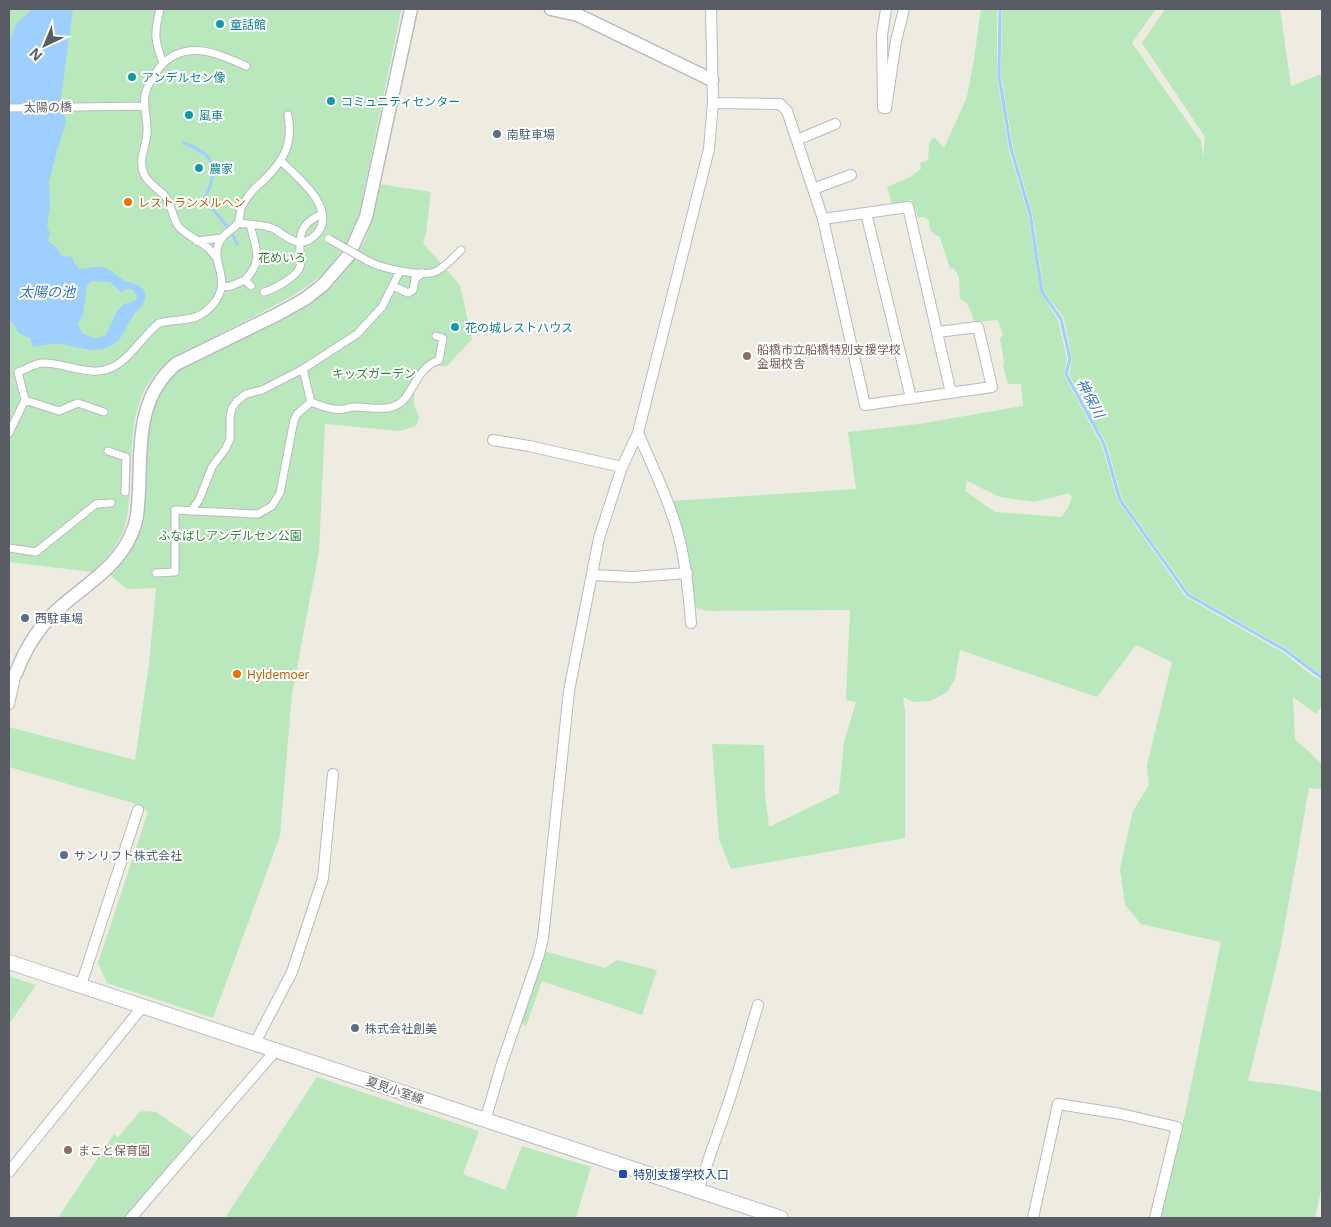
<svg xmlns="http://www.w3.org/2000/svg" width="1331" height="1227" viewBox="0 0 1331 1227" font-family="'Noto Sans','Noto Sans JP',sans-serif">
	<rect width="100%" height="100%" fill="#eeebe0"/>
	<path fill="#b9e8bc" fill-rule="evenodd" d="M 9,9 L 404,9 L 404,10 L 401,11 L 359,214 C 338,275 305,290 251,318 C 225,331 199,345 173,359 C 127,388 133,443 130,491 C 129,504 128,516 124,529 C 118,546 105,559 93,572 L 9,562 Z
		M 981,9 L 997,9 L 997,77 L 1009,151 L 1028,214 L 1041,293 L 1058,320 L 1067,359 L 1064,375 L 1102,446 L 1118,501 L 1186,597 L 1284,653 L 1311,675 L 1322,681 L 1322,705 L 1316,714 L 1293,697 L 1295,739 L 1322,764 L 1322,789 L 1309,788 L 1281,946 L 1248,1081 L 1286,1085 L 1322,1092 L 1322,1186 L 1315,1218 L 1161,1218 L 1185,1114 L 1221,942 L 1141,924 L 1125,905 L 1120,869 L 1133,811 L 1149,785 L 1147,765 L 1172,662 L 1136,645 L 1097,697 L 960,650 L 955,679 L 947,692 L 930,701 L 913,702 L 903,697 L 905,710 L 905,838 L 731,869 L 719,839 L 712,744 L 764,745 L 765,795 L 769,827 L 839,793 L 844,742 L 856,702 L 846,700 L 850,610 L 708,611 L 698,609 L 695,605 L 686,542 L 671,501 L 856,489 L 848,432 L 919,424 L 1023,406 L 1021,384 L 1008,384 L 1003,366 L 1004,362 L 1000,338 L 1003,335 L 998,320 L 974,322 C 971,312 970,303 960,299 L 959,278 L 954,268 L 950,269 L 940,237 C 931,233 929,230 929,220 L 924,217 L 918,217 L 912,200 L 892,204 L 887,187 L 910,177 L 921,169 L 920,163 L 928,160 L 929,144 L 932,139 L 935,138 L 944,148 L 967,97 L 974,59 ZM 967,481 L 1000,497 L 1035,502 L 1069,493 L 1072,497 L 1068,508 L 1061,517 L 995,512 L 965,491 Z
		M 1002,9 L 1156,9 L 1132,43 L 1201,141 L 1203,157 L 1205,137 L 1142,43 L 1165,9 L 1280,9 L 1291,86 L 1322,74 L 1322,676 L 1286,648 L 1190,594 L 1122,499 L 1106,442 L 1092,420 L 1069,374 L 1072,359 L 1064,318 L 1044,292 L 1032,212 L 1013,148 L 1001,75 Z
		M 379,184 L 431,192 L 426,233 L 423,243 L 460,285 L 472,339 L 447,366 C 442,366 436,366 431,368 C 420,373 413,391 414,403 C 415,413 423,413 416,426 L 400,431 L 325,424 L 319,551 L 292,694 L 280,836 L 213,1018 L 107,983 L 98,963 L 148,812 L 133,803 L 9,767 L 9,727 L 135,760 L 149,664 L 156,588 L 127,589 L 110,575 C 128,556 140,534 144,509 L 148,430 L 150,414 L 162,388 L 179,368 L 309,304 C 330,288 354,265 365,240 C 373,223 375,202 379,184 Z
		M 544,951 L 605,968 L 617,960 L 657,970 L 642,1015 L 542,981 L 526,1026 L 520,1023 Z
		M 9,976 L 36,985 L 9,1024 Z
		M 317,1077 L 479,1131 L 463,1174 L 505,1190 L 522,1146 L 591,1167 L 576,1218 L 225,1218 Z
		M 143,1111 L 156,1112 L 194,1138 L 125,1218 L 58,1218 L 114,1134 L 118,1137 L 139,1113 Z"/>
	<path fill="#9ecfff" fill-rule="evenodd" d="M 32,9 L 73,9 L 61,97 L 66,123 L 58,148 L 49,181 L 50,208 L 47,227 L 50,233 L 48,241 L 56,247 L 62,256 L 72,257 L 74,263 L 80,269 C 88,269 94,266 102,267 C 112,269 117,277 125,281 C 134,284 147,285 145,299 C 144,306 135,311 132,318 C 126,327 122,340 112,345 C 94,356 79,346 60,344 C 51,343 42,346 33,347 L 30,338 L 17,332 L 16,327 L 9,319 L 9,44 L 16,24 ZM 91,281 L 110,282 L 122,293 L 126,289 L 132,289 L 137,296 L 135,301 L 124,304 L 117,311 L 106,335 L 96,339 L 82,333 L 78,323 L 83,315 L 87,286 Z"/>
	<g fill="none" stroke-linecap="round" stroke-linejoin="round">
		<path stroke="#9ecfff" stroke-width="3" d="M 1000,9 L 999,76 L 1011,149 L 1030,213 L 1042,292 L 1061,319 L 1070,359 L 1066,374 L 1104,444 L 1120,500 L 1188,595 L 1285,650 L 1322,678
			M 184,143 C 192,146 202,150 208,157 C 218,171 210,189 203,201 C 216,212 231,228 237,244"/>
		<defs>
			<path id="pedestrian" d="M 160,9 C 154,34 154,39 163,63
				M 9,108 L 144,106
				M 238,223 C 249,225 262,224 272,228 C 281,232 290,242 300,242 C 309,242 314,237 319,231 C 335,206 296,176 281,161
				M 250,225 C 256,249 264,260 245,280 L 251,286
				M 197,241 L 222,238
				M 217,258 C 213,255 211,250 207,247 C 198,240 186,235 179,227 C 172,218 172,204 165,196 C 158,188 148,184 144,174 C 137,158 148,145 147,129 C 147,117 143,107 145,95 C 147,85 153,76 159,68 C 184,38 217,53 246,66
				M 368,261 C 380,268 424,278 437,271 C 446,266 454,257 461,250
				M 393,286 L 408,293 L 413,290 L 415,279 L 422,273
				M 222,287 L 231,286 L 245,280
				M 264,292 C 272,290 278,286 285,282 C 290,278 296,275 299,269 C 302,264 301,259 300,254 C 299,233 301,223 322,214
				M 303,369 L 311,402
				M 104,412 L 78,403 L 59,411 L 25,400 L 18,372 C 26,370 34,363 43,363 C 71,363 95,382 121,362 C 135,351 145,334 159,323 C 181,317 196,325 214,303 C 234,278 207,261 221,239 C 225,233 234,229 238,223 C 240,219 240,213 241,208 C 243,204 246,199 249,195 C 253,189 260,184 265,179 C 285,159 293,143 288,115
				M 9,433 L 25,400
				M 108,451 L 126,457 L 125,492
				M 191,511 L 199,500 L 212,467 L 226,448 L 230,439 L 230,417 L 232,408 L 237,401 L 246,394 L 262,390 L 303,369 L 357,334 L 382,307 L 400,271
				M 9,548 L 36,552 L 96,504 L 111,503
				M 156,573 L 175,572 L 175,510 L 258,514 L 272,506 L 280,493 L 294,420 L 297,414 L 311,402 C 319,405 326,408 334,409 C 344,411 347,407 356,407 C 373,407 394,414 406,397 C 417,382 420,367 439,360 L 443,338 L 436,336"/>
			<path id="minor" d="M 886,9 L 882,35 L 883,108 L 886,108 L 896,41 L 904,9
				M 713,103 L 780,104 L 787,111 L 823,219 L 865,405 L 992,387 L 978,327 L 938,332
				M 797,140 L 835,124
				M 813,189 L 851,175
				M 866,213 L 911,398
				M 823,219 L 908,207 L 951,393
				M 638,433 C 653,468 673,508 681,546 C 687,571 689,597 691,623
				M 493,440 L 529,446 L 622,467
				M 592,575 L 633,577 L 687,573
				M 9,704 L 16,673
				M 81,985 L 138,810
				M 255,1043 L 292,972 L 323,878 L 333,774
				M 485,1121 L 502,1063 L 539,955 L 543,938 L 569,691 L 599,538 L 622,467 L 638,433 L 709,149 L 713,103 L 711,9
				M 9,1172 L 143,1006
				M 698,1190 L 731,1095 L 758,1005
				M 131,1218 L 276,1050
				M 1033,1218 L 1058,1104 L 1121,1114 L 1177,1127 L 1155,1218"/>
			<path id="tertiary" d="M 551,9 L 578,15 L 712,80
				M 16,673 C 26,647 41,623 63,605 C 88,583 117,567 131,535 C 138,521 138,506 139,490 C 141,444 137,397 176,364 L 278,314 L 305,299 L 323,285 L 349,255 L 366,217 L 411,9"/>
			<path id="secondary" d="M 9,962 L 781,1218"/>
		</defs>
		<use href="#pedestrian" stroke="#b8bbc1" stroke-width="9"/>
		<use href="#minor" stroke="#b8bbc1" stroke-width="12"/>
		<use href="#tertiary" stroke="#b8bbc1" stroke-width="15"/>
		<use href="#secondary" stroke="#b9bcc4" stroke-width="16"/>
		<use href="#pedestrian" stroke="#fff" stroke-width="7"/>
		<use href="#minor" stroke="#fff" stroke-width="10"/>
		<use href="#tertiary" stroke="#fff" stroke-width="12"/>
		<use href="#secondary" stroke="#fff" stroke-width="14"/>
		<defs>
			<path id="pedestrian-bridge" d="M 329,239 L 368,261"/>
		</defs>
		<use href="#pedestrian-bridge" stroke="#b8bbc1" stroke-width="9" stroke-linecap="butt"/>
		<use href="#pedestrian-bridge" stroke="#fff" stroke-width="7"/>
	</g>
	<g fill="#0f9aa8" stroke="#fff" stroke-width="2">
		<circle cx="220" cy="24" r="5"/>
		<circle cx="132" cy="77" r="5"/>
		<circle cx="331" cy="101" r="5"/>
		<circle cx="189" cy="115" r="5"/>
		<circle cx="199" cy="168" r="5"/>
		<circle cx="455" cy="327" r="5"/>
	</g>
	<g fill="#5c6f8a" stroke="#fff" stroke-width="2">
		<circle cx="497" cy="134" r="5"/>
		<circle cx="25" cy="618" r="5"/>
		<circle cx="64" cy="855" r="5"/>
		<circle cx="355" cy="1028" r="5"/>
	</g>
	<g fill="#e8710a" stroke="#fff" stroke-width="2">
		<circle cx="128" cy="202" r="5"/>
		<circle cx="237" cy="674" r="5"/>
	</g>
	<g fill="#8d6e63" stroke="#fff" stroke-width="2">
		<circle cx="747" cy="356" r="5"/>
		<circle cx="68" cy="1150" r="5"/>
	</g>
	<rect fill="#1a4fb4" stroke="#fff" stroke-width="2" x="618" y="1169" width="10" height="10" rx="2.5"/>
	<g text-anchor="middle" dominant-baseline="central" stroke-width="4" stroke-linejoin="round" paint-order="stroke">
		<g font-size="12" fill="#0d838f" stroke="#fff" text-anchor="start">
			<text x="230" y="24">童話館</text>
			<text x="142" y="77">アンデルセン像</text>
			<text x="341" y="101">コミュニティセンター</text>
			<text x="199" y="115">風車</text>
			<text x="209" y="168">農家</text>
			<text x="465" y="327">花の城レストハウス</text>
		</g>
		<g font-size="12" fill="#595d63" stroke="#fff">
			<text transform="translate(48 107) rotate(-1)">太陽の橋</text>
			<text transform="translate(395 1090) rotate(19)">夏見小室線</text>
		</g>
		<g font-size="12" fill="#4e5e75" stroke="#fff" text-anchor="start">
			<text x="507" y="134">南駐車場</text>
			<text x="35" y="618">西駐車場</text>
			<text x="74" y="855">サンリフト株式会社</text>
			<text x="365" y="1028">株式会社創美</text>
		</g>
		<g font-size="12" fill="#c56008" stroke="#fff" text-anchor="start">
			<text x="138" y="202">レストランメルヘン</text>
			<text x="247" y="674">Hyldemoer</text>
		</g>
		<g font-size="12" fill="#2d8636" stroke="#fff">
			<text x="282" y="257">花めいろ</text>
			<text x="374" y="373">キッズガーデン</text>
			<text x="230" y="535">ふなばしアンデルセン公園</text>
		</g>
		<g font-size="12" fill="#785e54" stroke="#fff" text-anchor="start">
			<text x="757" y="349">船橋市立船橋特別支援学校<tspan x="757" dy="14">金堀校舎</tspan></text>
			<text x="78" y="1150">まこと保育園</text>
		</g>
		<g font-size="12" fill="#164399" stroke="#fff" text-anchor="start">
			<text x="633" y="1174">特別支援学校入口</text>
		</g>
		<g font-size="14" font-style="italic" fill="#3572c4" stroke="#fff">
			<text x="47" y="291">太陽の池</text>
			<text transform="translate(1091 398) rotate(62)">神保川</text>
		</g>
	</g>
	<rect width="1331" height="1227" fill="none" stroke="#595d63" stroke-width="20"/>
	<g transform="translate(45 45) rotate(224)" stroke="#ffffff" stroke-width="4" paint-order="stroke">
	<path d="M0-4L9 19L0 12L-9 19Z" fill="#595d63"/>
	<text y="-8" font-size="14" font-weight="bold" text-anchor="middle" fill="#595d63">N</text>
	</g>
</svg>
